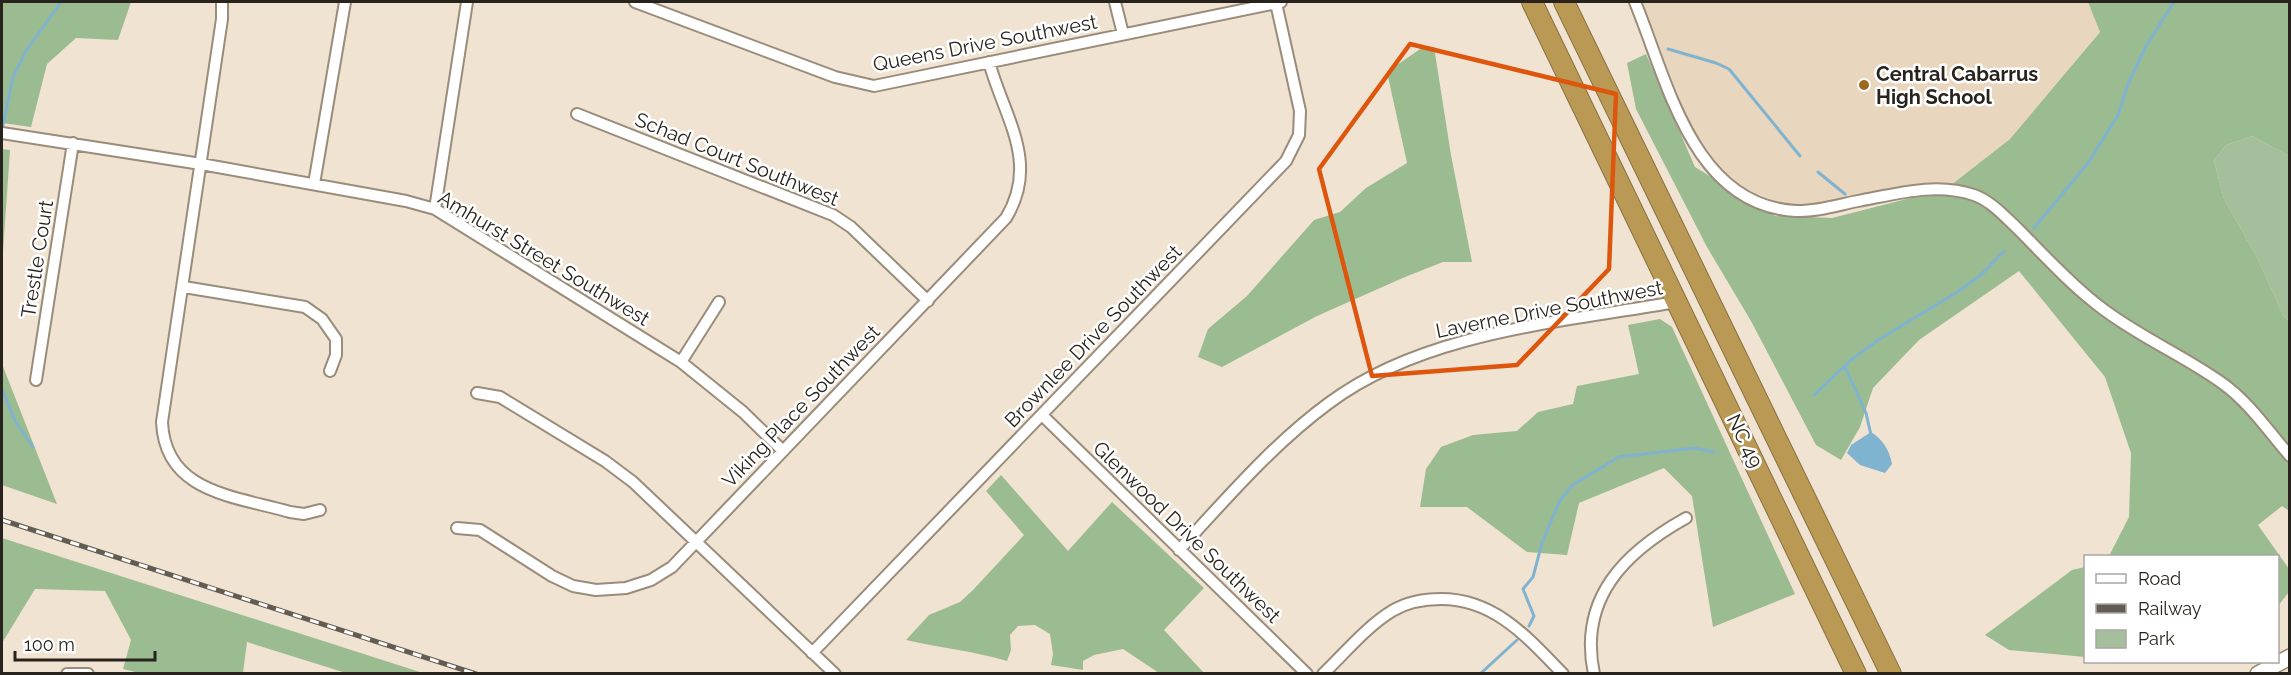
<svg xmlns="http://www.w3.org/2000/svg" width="2291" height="675" viewBox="0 0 2291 675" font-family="Raleway,sans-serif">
	<rect width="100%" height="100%" fill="#f1e3d1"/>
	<path fill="#e9d6be" d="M 1637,2 L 2088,2 L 2100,31 L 2010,139 L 1946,189 L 1814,210 L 1767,206 L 1708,165 Z"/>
	<path fill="#a5bf9c" d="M 2252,136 L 2289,156 L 2289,321 L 2283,315 L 2258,259 L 2224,199 L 2214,161 L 2226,145 Z"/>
	<path fill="#9bbb91" d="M 2,2 L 131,2 L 118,40 L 76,38 L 47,64 L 31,127 L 2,123 Z
		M 2088,2 L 2289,2 L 2289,156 L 2252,136 L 2226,145 L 2214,161 L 2224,199 L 2258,259 L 2283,315 L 2289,321 L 2289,511 L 2282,506 L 2258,525 L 2289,569 L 2289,592 L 2278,606 L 2278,556 L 2109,556 L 2129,517 L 2131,453 L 2105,377 L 2019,271 L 1919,340 L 1873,388 L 1860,427 L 1841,460 L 1816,445 L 1751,321 L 1707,247 L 1636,109 L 1627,63 L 1646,54 L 1695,167 L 1775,216 L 1832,218 L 1946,189 L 2010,139 L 2100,32 Z
		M 1423,47 L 1434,47 L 1451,155 L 1472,262 L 1443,262 L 1405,277 L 1317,316 L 1222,367 L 1198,357 L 1208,329 L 1247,296 L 1314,220 L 1340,212 L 1366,188 L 1407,163 L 1387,72 Z
		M 2,149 L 10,150 L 2,266 Z
		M 1660,319 L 1672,327 L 1795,594 L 1713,627 L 1692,496 L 1664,468 L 1579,503 L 1567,555 L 1527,552 L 1467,507 L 1420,507 L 1426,469 L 1441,447 L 1473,435 L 1517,431 L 1538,412 L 1573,404 L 1577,386 L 1639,374 L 1628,325 Z
		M 2,364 L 57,504 L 2,485 Z
		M 1001,475 L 1068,551 L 1112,502 L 1204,588 L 1164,630 L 1204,673 L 1159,673 L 1123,649 L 1094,655 L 1083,661 L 1083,670 L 1051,665 L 1053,654 L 1050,634 L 1035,625 L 1018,626 L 1010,635 L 1011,650 L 1007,661 C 974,651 940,648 906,640 L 929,615 L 960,602 L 973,590 L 1024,535 L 986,491 Z
		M 2,538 L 423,673 L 346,673 L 247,642 L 243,673 L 139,673 L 123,669 L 131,640 L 105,591 L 35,589 L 2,643 Z
		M 2085,567 L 2085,657 L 2009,650 L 1985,635 L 2072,570 Z"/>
	<path fill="#80b3cf" d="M 1871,432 C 1883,440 1889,449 1892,464 L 1885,473 L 1860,465 L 1847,453 L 1851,445 Z"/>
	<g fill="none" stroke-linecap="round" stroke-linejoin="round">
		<path stroke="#80b3cf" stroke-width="3" d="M 1668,49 L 1716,63 L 1729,69 L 1800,156
			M 3,125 L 13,77 L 26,51 L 61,2
			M 1818,172 L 1845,194
			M 2034,228 L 2088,163 L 2118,115 L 2128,84 L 2146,46 L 2174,2
			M 1845,367 L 1866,413 L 1871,435
			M 2,389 L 15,421 L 33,447
			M 1814,395 L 1851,360 L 1878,340 L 1959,291 L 1983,273 L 2004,251
			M 1529,626 L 1534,616 L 1523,589 L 1533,577 L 1542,543 L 1560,500 L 1574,484 L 1619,457 L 1694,448 L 1714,452
			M 1480,674 L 1517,640"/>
		<defs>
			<path id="street" d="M 222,2 L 222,19 L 162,422 C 165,493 235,496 290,512 L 304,514 L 320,510
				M 635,2 L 835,77 L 874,86 L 1281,2
				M 1115,2 L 1123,34
				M 1635,2 C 1667,79 1692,206 1796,211 C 1816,212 1838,205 1858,201 C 1896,194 1936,182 1974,195 C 1991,201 2004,216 2017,228 C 2043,254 2070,284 2099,306 C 2137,336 2183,355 2222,383 C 2249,402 2269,432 2290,456
				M 577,114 L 833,215 L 851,227 L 928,301
				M 2,133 L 201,164 L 406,201 L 435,209 L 681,362 L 743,412 L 783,451
				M 314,184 L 345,2
				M 435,209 L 467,2
				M 184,287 L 305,307 L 322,319 L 336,339 L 336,355 L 330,371
				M 681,362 L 719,302
				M 36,380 L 73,143
				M 477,393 L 500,397 L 605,461 L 633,482 L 835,674
				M 1042,415 L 1307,674
				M 457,528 L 480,530 L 552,576 L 573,586 L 596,590 L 626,588 L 651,580 L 672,567 L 1006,218 C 1040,162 1004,117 989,62
				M 1179,550 C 1226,499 1273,444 1329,403 C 1424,332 1562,322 1676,302
				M 812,653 L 1286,161 L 1299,135 L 1300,111 L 1276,3
				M 67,674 L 88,674
				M 1323,674 C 1345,653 1366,627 1392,611 C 1407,602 1424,599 1441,599 C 1495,599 1528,638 1563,674
				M 1594,674 C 1578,598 1625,552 1686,518"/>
			<path id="secondary" d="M 2258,674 L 2290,657"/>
			<path id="highway" d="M 1532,2 L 1856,674
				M 1564,2 L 1891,674"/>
		</defs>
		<use href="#street" stroke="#998c7b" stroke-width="14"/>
		<use href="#secondary" stroke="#998c7b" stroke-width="18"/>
		<use href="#highway" stroke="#877040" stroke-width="22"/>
		<use href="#street" stroke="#fff" stroke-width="10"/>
		<use href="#secondary" stroke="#fff" stroke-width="15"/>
		<use href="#highway" stroke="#ba9954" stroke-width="20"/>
		<defs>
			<path id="rail" d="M 2,520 L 476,674"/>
		</defs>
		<use href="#rail" stroke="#635c52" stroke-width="5"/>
		<use href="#rail" stroke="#fff" stroke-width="3" stroke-dasharray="9" stroke-linecap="butt"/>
	</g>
	<path fill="none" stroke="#de560d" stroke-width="4.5" stroke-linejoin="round" d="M 1410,44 L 1616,94 L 1609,269 L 1517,365 L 1372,376 L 1319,169 Z"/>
	<circle fill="#9e6822" stroke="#fff" stroke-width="2" cx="1864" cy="85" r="6"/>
	<g text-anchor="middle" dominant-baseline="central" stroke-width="5" stroke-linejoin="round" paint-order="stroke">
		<g font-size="20" fill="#28231c" stroke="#fff">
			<text transform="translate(985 43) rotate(-11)">Queens Drive Southwest</text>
			<text transform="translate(737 159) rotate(22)">Schad Court Southwest</text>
			<text transform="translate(544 258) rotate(31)">Amhurst Street Southwest</text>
			<text transform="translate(37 259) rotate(-81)">Trestle Court</text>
			<text transform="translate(1549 309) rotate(-11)">Laverne Drive Southwest</text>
			<text transform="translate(1093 336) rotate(-46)">Brownlee Drive Southwest</text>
			<text transform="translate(801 406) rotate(-46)">Viking Place Southwest</text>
			<text transform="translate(1745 441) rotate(64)">NC 49</text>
			<text transform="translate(1187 532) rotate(44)">Glenwood Drive Southwest</text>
		</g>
		<g font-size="20" font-weight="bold" fill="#28231c" stroke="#fff" text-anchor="start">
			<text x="1876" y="74">Central Cabarrus<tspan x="1876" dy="23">High School</tspan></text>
		</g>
	</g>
	<rect width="2291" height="675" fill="none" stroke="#28231c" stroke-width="6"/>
	<rect x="2084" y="555" width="195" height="108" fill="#ffffff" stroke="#a9a7a4" stroke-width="1.5"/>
	<rect x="2096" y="574" width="30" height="9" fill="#ffffff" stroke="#a9a7a4" stroke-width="1.5"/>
	<text x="2138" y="585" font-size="18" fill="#28231c">Road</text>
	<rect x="2096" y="604" width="30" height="9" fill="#635c52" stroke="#a9a7a4" stroke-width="1.5"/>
	<text x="2138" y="615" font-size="18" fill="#28231c">Railway</text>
	<rect x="2096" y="630" width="30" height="18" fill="#a5bf9c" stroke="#a9a7a4" stroke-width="1.5"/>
	<text x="2138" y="645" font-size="18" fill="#28231c">Park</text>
	<path d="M15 651v9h140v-9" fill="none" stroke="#28231c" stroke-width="3"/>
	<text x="24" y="651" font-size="18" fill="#28231c" stroke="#ffffff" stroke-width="4.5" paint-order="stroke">100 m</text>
</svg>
